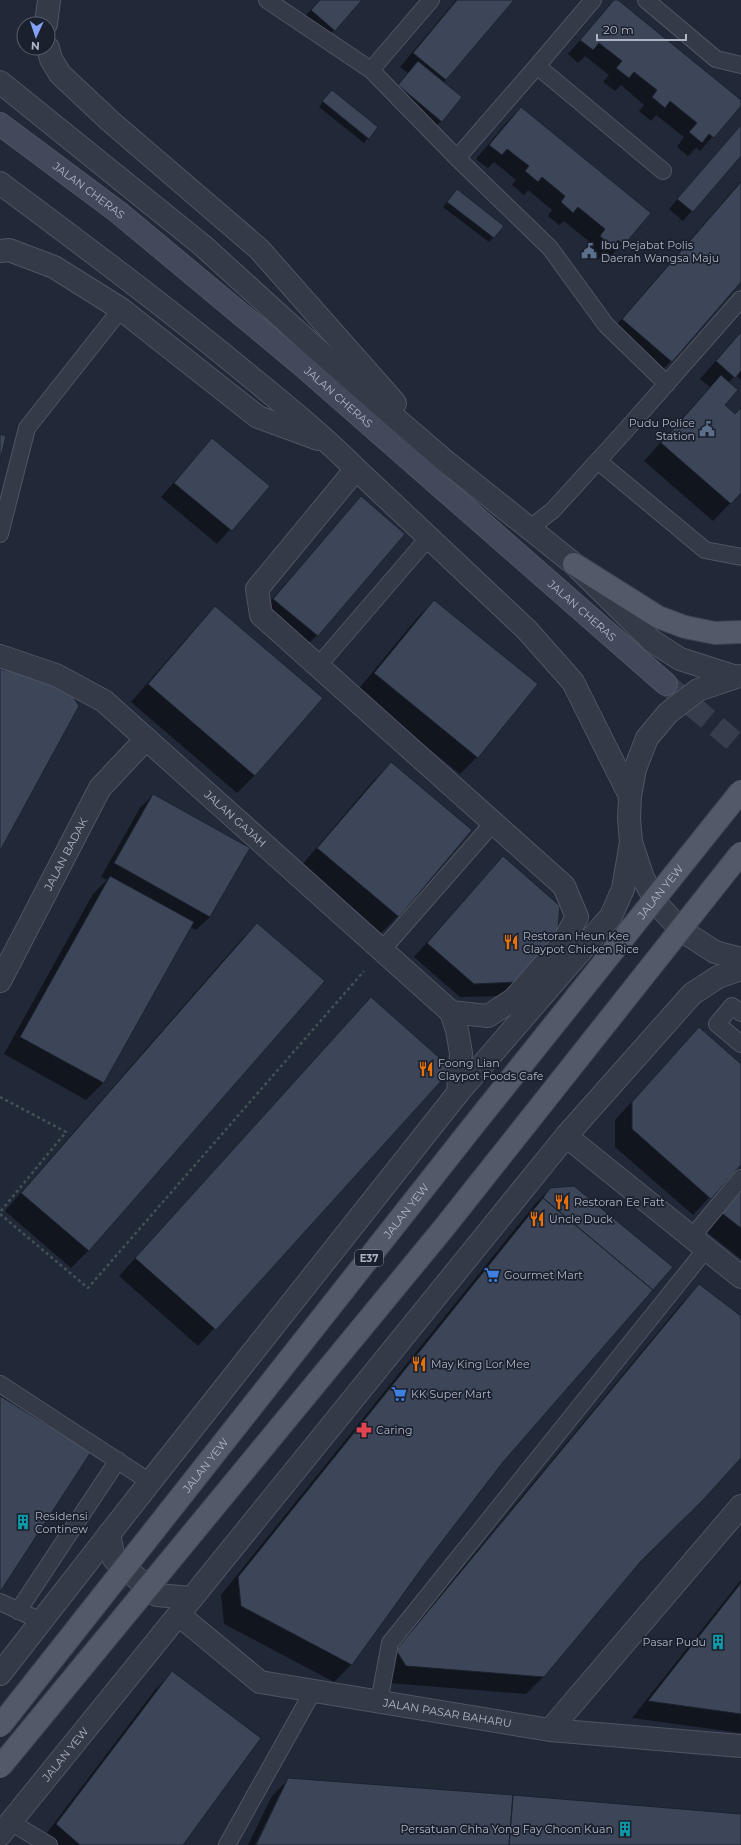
<svg xmlns="http://www.w3.org/2000/svg" width="741" height="1845" viewBox="0 0 741 1845" font-family="Montserrat,sans-serif">
	<rect width="100%" height="100%" fill="#212838"/>
	<path fill="#0007" d="M 320,0 L 361,0 L 321,44 L 298,24 Z
		M 456,0 L 512,0 L 443,83 L 441,121 L 432,130 L 390,95 L 408,73 L 400,67 Z
		M 615,0 L 741,101 L 741,104 L 700,151 L 696,148 L 688,156 L 677,147 L 684,137 L 656,115 L 651,121 L 639,111 L 644,105 L 621,85 L 615,91 L 603,82 L 609,75 L 585,56 L 578,63 L 568,54 Z
		M 327,96 L 368,138 L 364,143 L 319,107 Z
		M 521,108 L 649,213 L 609,258 L 604,254 L 598,260 L 587,250 L 592,244 L 564,221 L 559,225 L 548,216 L 552,210 L 528,190 L 524,195 L 512,185 L 516,180 L 494,162 L 488,168 L 476,159 L 507,122 Z
		M 741,127 L 741,154 L 683,221 L 669,209 Z
		M 741,181 L 741,281 L 671,361 L 654,378 L 606,337 Z
		M 452,195 L 502,226 L 489,242 L 443,207 Z
		M 741,332 L 741,380 L 736,375 L 728,383 L 724,405 L 735,415 L 741,407 L 741,492 L 713,521 L 644,461 L 710,387 L 700,379 Z
		M 212,439 L 269,486 L 217,544 L 161,497 Z
		M 361,498 L 404,534 L 317,635 L 303,649 L 260,613 Z
		M 434,601 L 477,757 L 460,774 L 357,691 L 417,618 Z
		M 215,608 L 321,698 L 254,776 L 237,793 L 131,702 L 198,625 Z
		M 391,763 L 398,916 L 381,933 L 301,866 L 374,780 Z
		M 153,795 L 210,917 L 196,930 L 190,927 L 103,1083 L 86,1100 L 4,1054 L 93,894 L 107,880 L 101,877 L 140,808 Z
		M 490,871 L 515,982 L 501,996 L 460,997 L 414,957 Z
		M 257,924 L 323,981 L 88,1251 L 71,1268 L 5,1211 L 240,941 Z
		M 371,998 L 450,1069 L 198,1346 L 119,1276 Z
		M 699,1028 L 741,1065 L 741,1163 L 693,1215 L 615,1147 L 615,1120 Z
		M 741,1184 L 741,1259 L 703,1229 Z
		M 550,1189 L 502,1462 L 426,1560 L 351,1665 L 334,1682 L 224,1624 L 221,1595 L 536,1203 Z
		M 699,1286 L 741,1317 L 741,1456 L 639,1562 L 543,1677 L 526,1694 L 389,1683 L 380,1668 L 682,1303 Z
		M 741,1580 L 741,1733 L 632,1718 Z
		M 172,1673 L 181,1845 L 44,1845 L 40,1842 L 155,1690 Z
		M 289,1779 L 741,1815 L 741,1845 L 257,1845 L 281,1795 L 279,1795 L 255,1845 L 248,1845 L 272,1796 Z"/>
	<path fill="#3d4658" stroke="#1c222f" d="M 320,0 L 362,0 L 335,31 L 311,10 Z
		M 457,0 L 514,0 L 446,80 L 413,53 Z
		M 614,0 L 618,0 L 741,100 L 741,106 L 714,138 L 709,134 L 702,143 L 689,132 L 697,123 L 670,101 L 665,108 L 652,97 L 657,90 L 634,72 L 629,78 L 616,68 L 622,61 L 599,43 L 593,50 L 580,40 Z
		M 418,61 L 462,97 L 442,122 L 398,85 Z
		M 332,90 L 378,127 L 369,139 L 322,101 Z
		M 521,107 L 651,213 L 624,245 L 618,240 L 613,247 L 600,236 L 605,229 L 578,207 L 573,213 L 561,202 L 565,196 L 542,177 L 538,182 L 525,171 L 529,166 L 507,149 L 502,155 L 489,145 Z
		M 741,125 L 741,156 L 693,212 L 677,199 Z
		M 741,182 L 741,282 L 672,362 L 622,319 Z
		M 457,189 L 504,226 L 494,238 L 447,202 Z
		M 741,332 L 741,371 L 735,378 L 716,361 Z
		M 721,375 L 738,390 L 725,405 L 735,414 L 741,408 L 741,493 L 731,504 L 661,443 Z
		M 0,434 L 6,436 L 0,461 Z
		M 212,438 L 270,486 L 232,531 L 174,483 Z
		M 361,496 L 405,534 L 318,636 L 273,599 Z
		M 434,600 L 538,684 L 478,758 L 374,673 Z
		M 215,606 L 323,698 L 255,776 L 148,684 Z
		M 0,669 L 66,685 L 79,706 L 0,851 Z
		M 391,762 L 472,830 L 399,917 L 317,848 Z
		M 153,794 L 250,848 L 210,917 L 114,863 Z
		M 503,856 L 560,906 L 557,940 L 516,982 L 474,984 L 427,943 Z
		M 110,876 L 194,922 L 104,1083 L 20,1037 Z
		M 257,923 L 325,981 L 89,1251 L 21,1193 Z
		M 371,997 L 452,1069 L 216,1330 L 135,1258 Z
		M 699,1027 L 741,1064 L 741,1165 L 711,1199 L 632,1129 L 632,1102 Z
		M 574,1186 L 673,1267 L 653,1290 L 543,1198 L 550,1188 Z
		M 741,1186 L 741,1228 L 719,1211 Z
		M 543,1198 L 653,1290 L 503,1462 L 427,1561 L 352,1665 L 241,1606 L 238,1577 Z
		M 699,1284 L 741,1316 L 741,1458 L 703,1500 L 641,1561 L 544,1677 L 406,1666 L 396,1650 Z
		M 0,1396 L 91,1452 L 0,1592 Z
		M 741,1583 L 741,1714 L 648,1701 Z
		M 172,1671 L 261,1738 L 183,1845 L 80,1845 L 56,1824 Z
		M 288,1778 L 513,1795 L 509,1845 L 256,1845 Z
		M 513,1795 L 741,1814 L 741,1845 L 509,1845 Z"/>
	<g fill="none" stroke-linecap="round" stroke-linejoin="round">
		<path stroke="#363d4d" stroke-width="22" stroke-dasharray="22 11" stroke-linecap="butt" d="M 666,684 L 741,747"/>
		<defs>
			<path id="service" d="M 267,0 L 371,70 L 457,158 L 550,248 L 606,325 L 667,384
				M 646,0 L 716,59 L 741,65
				M 537,66 L 663,171
				M 371,70 L 431,0
				M 457,158 L 537,66 L 593,0
				M 598,461 L 705,550 L 741,557
				M 529,529 L 553,510 L 625,431 L 741,299
				M 0,534 L 27,428 L 121,309
				M 318,666 L 429,537
				M 382,950 L 494,822
				M 741,1013 L 732,1006 L 717,1024 L 741,1044
				M 691,1238 L 741,1178
				M 0,1384 L 150,1482
				M 0,1602 L 41,1621
				M 18,1611 L 118,1460
				M 379,1702 L 390,1643 L 706,1249
				M 10,1822 L 49,1845
				M 227,1845 L 313,1691"/>
			<g id="minor">
				<path id="s1" d="M 0,656 L 56,675 L 104,701 L 451,1012 L 488,1016 L 514,999 L 562,944 L 577,917 L 564,886 L 261,615 L 257,589 L 356,469"/>
				<path id="s2" d="M 0,981 L 100,788 L 146,739"/>
				<path d="M 566,1136 L 741,1277"/>
				<path id="s3" d="M 179,1615 L 260,1682 L 550,1730 L 741,1746"/>
				<path d="M 550,1730 L 741,1506"/>
			</g>
			<g id="tertiary">
				<path d="M 46,24 L 49,0"/>
				<path d="M 48,48 L 51,59 L 60,74 L 110,121 L 259,249 L 395,403"/>
				<path d="M 0,82 L 202,245 L 344,374 L 444,460 L 574,564 L 652,641 L 680,659 L 733,676"/>
				<path d="M 0,183 C 79,242 158,301 235,364 C 276,398 318,431 356,469 L 527,630 L 573,682 L 630,796"/>
				<path d="M 0,251 L 9,250 L 54,267 L 121,309 L 258,417 L 318,439"/>
				<path d="M 739,676 L 698,690 L 668,713 L 647,738 L 635,769 L 630,796 L 629,819 L 631,842 L 643,878 L 658,905 L 681,930 L 715,952 L 741,959"/>
				<path d="M 451,1012 L 457,1030 L 461,1053 L 458,1093"/>
				<path d="M 109,1534 L 114,1559 L 157,1595 L 192,1598"/>
				<path d="M 0,1674 L 150,1482 L 458,1093 L 611,916 L 623,889 L 631,842"/>
				<path id="s4" d="M 0,1835 L 566,1136 L 692,994 L 718,977 L 741,969"/>
			</g>
			<g id="secondary">
				<path id="s5" d="M 0,124 L 118,212 L 303,366 L 666,684"/>
			</g>
			<path id="primary" d="M 574,564 L 658,617 L 685,627 L 715,633 L 741,632"/>
		</defs>
		<use href="#service" stroke="#4f5563" stroke-width="18"/>
		<use href="#minor" stroke="#4f5563" stroke-width="24"/>
		<use href="#tertiary" stroke="#4f5563" stroke-width="24"/>
		<use href="#secondary" stroke="#4f5563" stroke-width="24"/>
		<use href="#primary" stroke="#3e4452" stroke-width="24"/>
		<path stroke="#415156" stroke-width="2.5" stroke-dasharray="3 3" stroke-linecap="butt" d="M 0,1097 L 66,1132 L 0,1212
			M 0,1214 L 88,1288 L 364,971"/>
		<use href="#service" stroke="#353a48" stroke-width="16"/>
		<use href="#minor" stroke="#353a48" stroke-width="22"/>
		<use href="#tertiary" stroke="#353a48" stroke-width="22"/>
		<use href="#secondary" stroke="#43495b" stroke-width="22"/>
		<use href="#primary" stroke="#525968" stroke-width="22"/>
		<defs>
			<g id="primary-bridge">
				<path id="s6" d="M 0,1726 L 473,1126 L 741,791"/>
				<path d="M 0,1767 L 443,1229 L 741,853"/>
			</g>
		</defs>
		<use href="#primary-bridge" stroke="#3e4452" stroke-width="24" stroke-linecap="butt"/>
		<use href="#primary-bridge" stroke="#525968" stroke-width="22"/>
	</g>
	<defs>
		<symbol id="civic-bare" viewBox="-9 -9 18 18"><path d="M-.6-6.5H3V-4.5H.6V-3L4-1V1h2V6H-6V1h2V-1L-.6-3ZM-1.2 2.5V6h2.4V2.5Z" fill="#5c6f8a" stroke="#1a202d" stroke-width="2.5" paint-order="stroke"/></symbol>
		<symbol id="restaurant-bare" viewBox="-9 -9 18 18"><path d="M-5-6h1v4h1v-4h1v4h1v-4h1v5L-1.5 .5V6h-2V.5L-5-1ZM5-6V6H3V1.5H1.5Q1.5-4 5-6Z" fill="#e8710a" stroke="#1a202d" stroke-width="2.5" paint-order="stroke"/></symbol>
		<symbol id="supermarket-bare" viewBox="-9 -9 18 18"><path d="M-6-5.5h2.5l.6 2H6L4.5 2H-2.5L-4.4-4H-6ZM-1.5 3.2a1.3 1.3 0 1 0 .1 0ZM3 3.2a1.3 1.3 0 1 0 .1 0Z" fill="#3f7fe0" stroke="#1a202d" stroke-width="2.5" paint-order="stroke"/></symbol>
		<symbol id="pharmacy-bare" viewBox="-9 -9 18 18"><path d="M-2-6h4v4h4v4h-4v4h-4v-4h-4v-4h4Z" fill="#e0444e" stroke="#1a202d" stroke-width="2.5" paint-order="stroke"/></symbol>
		<symbol id="building-bare" viewBox="-9 -9 18 18"><path d="M-4-6H4V6H1V3H-1V6H-4ZM-2.5-4.3h1.7v1.8h-1.7ZM.8-4.3h1.7v1.8H.8ZM-2.5-1h1.7V.8h-1.7ZM.8-1h1.7V.8H.8Z" fill="#0f9aa8" stroke="#1a202d" stroke-width="2.5" paint-order="stroke"/></symbol>
	</defs>
	<g fill-rule="evenodd">
		<use href="#civic-bare" x="578" y="240" width="22" height="22"/>
		<use href="#civic-bare" x="696" y="418" width="22" height="22"/>
		<use href="#restaurant-bare" x="500" y="931" width="22" height="22"/>
		<use href="#restaurant-bare" x="415" y="1058" width="22" height="22"/>
		<use href="#restaurant-bare" x="551" y="1191" width="22" height="22"/>
		<use href="#restaurant-bare" x="526" y="1208" width="22" height="22"/>
		<use href="#supermarket-bare" x="481" y="1264" width="22" height="22"/>
		<use href="#restaurant-bare" x="408" y="1353" width="22" height="22"/>
		<use href="#supermarket-bare" x="388" y="1383" width="22" height="22"/>
		<use href="#pharmacy-bare" x="353" y="1419" width="22" height="22"/>
		<use href="#building-bare" x="12" y="1511" width="22" height="22"/>
		<use href="#building-bare" x="707" y="1631" width="22" height="22"/>
		<use href="#building-bare" x="614" y="1818" width="22" height="22"/>
	</g>
	<g text-anchor="middle" dominant-baseline="central" stroke-width="3.5" stroke-linejoin="round" paint-order="stroke">
		<rect fill="#1a202d" stroke="#828897" stroke-width="1" x="355" y="1250" width="28" height="16" rx="3"/>
		<g font-size="10" font-weight="bold" fill="#afb5c5">
			<text x="369" y="1258">E37</text>
		</g>
		<g font-size="11" fill="#afb5c5" stroke="#1a202d">
			<text stroke="none"><textPath href="#s5" startOffset="111">JALAN CHERAS</textPath></text>
			<text stroke="none"><textPath href="#s5" startOffset="435">JALAN CHERAS</textPath></text>
			<text stroke="none"><textPath href="#s5" startOffset="759">JALAN CHERAS</textPath></text>
			<text stroke="none"><textPath href="#s1" startOffset="290">JALAN GAJAH</textPath></text>
			<text stroke="none"><textPath href="#s2" startOffset="143">JALAN BADAK</textPath></text>
			<text stroke="none"><textPath href="#s6" startOffset="1064">JALAN YEW</textPath></text>
			<text stroke="none"><textPath href="#s6" startOffset="656">JALAN YEW</textPath></text>
			<text stroke="none"><textPath href="#s6" startOffset="332">JALAN YEW</textPath></text>
			<text stroke="none"><textPath href="#s3" startOffset="295">JALAN PASAR BAHARU</textPath></text>
			<text stroke="none"><textPath href="#s4" startOffset="104">JALAN YEW</textPath></text>
		</g>
		<g font-size="11" fill="#afb5c5" stroke="#1a202d" text-anchor="start">
			<text x="601" y="245">Ibu Pejabat Polis<tspan x="601" dy="13">Daerah Wangsa Maju</tspan></text>
			<text x="695" y="423" text-anchor="end">Pudu Police<tspan x="695" dy="13">Station</tspan></text>
			<text x="523" y="936">Restoran Heun Kee<tspan x="523" dy="13">Claypot Chicken Rice</tspan></text>
			<text x="438" y="1063">Foong Lian<tspan x="438" dy="13">Claypot Foods Cafe</tspan></text>
			<text x="574" y="1202">Restoran Ee Fatt</text>
			<text x="549" y="1219">Uncle Duck</text>
			<text x="504" y="1275">Gourmet Mart</text>
			<text x="431" y="1364">May King Lor Mee</text>
			<text x="411" y="1394">KK Super Mart</text>
			<text x="376" y="1430">Caring</text>
			<text x="35" y="1516">Residensi<tspan x="35" dy="13">Continew</tspan></text>
			<text x="706" y="1642" text-anchor="end">Pasar Pudu</text>
			<text x="613" y="1829" text-anchor="end">Persatuan Chha Yong Fay Choon Kuan</text>
		</g>
	</g>
	<g transform="translate(36 36) rotate(183)"><circle r="19" fill="#1a202d" stroke="#565c6a"/>
	<path d="M0-3L7 15L0 10L-7 15Z" fill="#84a2f5"/>
	<text y="-6" font-size="11" font-weight="bold" text-anchor="middle" fill="#afb5c5">N</text>
	</g>
	<path d="M597 34v6h89v-6" fill="none" stroke="#afb5c5" stroke-width="2"/>
	<text x="603" y="34" font-size="12" fill="#afb5c5" stroke="#1a202d" stroke-width="3" paint-order="stroke">20 m</text>
</svg>
